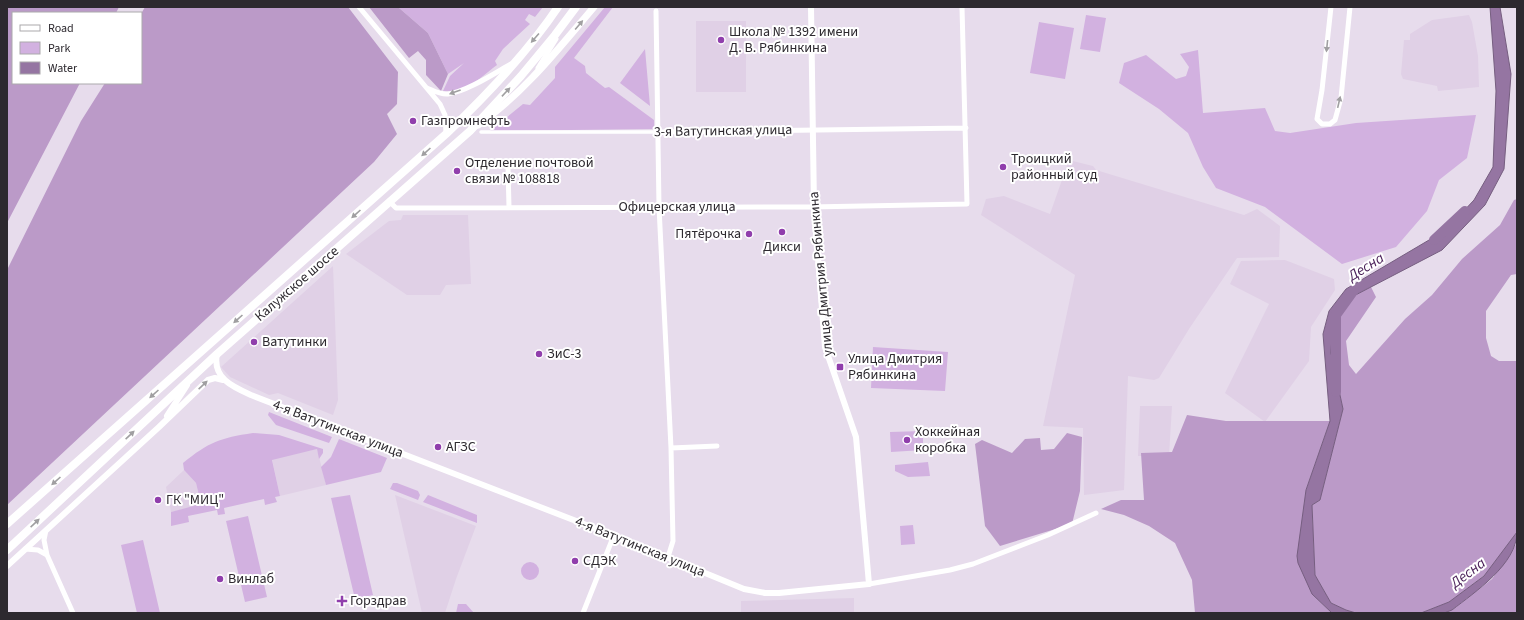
<svg xmlns="http://www.w3.org/2000/svg" width="1524" height="620" viewBox="0 0 1524 620" font-family="'Source Sans 3',sans-serif">
	<rect width="100%" height="100%" fill="#e7dcec"/>
	<path fill="#e0d0e6" d="M 1469,15 L 1472,22 L 1478,56 L 1479,87 L 1438,91 L 1437,86 L 1403,79 L 1401,74 L 1404,40 L 1410,40 L 1410,34 L 1432,20 Z
		M 696,21 L 746,21 L 746,92 L 696,92 Z
		M 1069,160 L 1093,166 L 1096,170 L 1244,215 L 1257,209 L 1280,226 L 1279,257 L 1237,258 L 1189,329 L 1159,378 L 1154,380 L 1128,376 L 1124,490 L 1084,495 L 1083,428 L 1043,426 L 1075,275 L 981,215 L 986,199 L 1004,196 L 1050,214 Z
		M 403,215 L 468,215 L 471,284 L 446,285 L 440,295 L 407,295 L 346,254 L 389,221 L 401,220 Z
		M 1285,260 L 1334,279 L 1335,290 L 1311,327 L 1309,361 L 1265,422 L 1225,393 L 1269,304 L 1230,284 L 1241,261 Z
		M 333,266 L 338,400 L 333,415 L 278,393 L 269,395 L 230,377 L 221,367 Z
		M 1140,406 L 1172,406 L 1169,456 L 1138,456 Z
		M 317,449 L 326,485 L 280,496 L 272,459 Z
		M 184,470 L 196,483 L 201,505 L 171,512 L 166,487 Z
		M 395,495 L 476,526 L 456,579 L 445,613 L 422,613 Z
		M 854,598 L 854,613 L 741,613 L 741,601 Z"/>
	<path fill="#d2b1e0" d="M 398,7 L 543,7 L 535,17 L 529,14 L 525,20 L 530,24 L 503,49 L 495,61 L 497,65 C 481,77 465,94 443,91 L 450,76 L 464,63 L 448,74 L 428,33 Z
		M 605,7 L 613,7 L 574,58 L 585,66 L 586,73 L 605,88 L 609,87 L 654,120 L 654,129 L 490,131 L 523,104 L 530,105 L 555,78 L 555,67 Z
		M 1086,15 L 1106,18 L 1100,52 L 1080,49 Z
		M 1039,22 L 1074,28 L 1065,79 L 1030,73 Z
		M 645,49 L 650,106 L 620,83 Z
		M 1198,50 L 1203,113 L 1265,108 L 1275,131 L 1290,133 L 1356,123 L 1476,115 L 1467,158 L 1439,180 L 1427,211 L 1396,247 L 1342,264 L 1265,207 L 1216,188 L 1203,167 L 1188,133 L 1159,109 L 1119,83 L 1124,63 L 1146,55 L 1176,79 L 1186,76 L 1189,67 L 1180,54 Z
		M 873,347 L 948,352 L 945,391 L 871,388 Z
		M 269,412 L 332,437 L 329,443 L 276,425 L 268,415 Z
		M 923,431 L 923,450 L 891,452 L 890,432 Z
		M 253,433 L 279,435 L 323,449 L 323,453 L 319,459 L 317,449 L 272,460 L 280,496 L 275,497 L 277,502 L 265,505 L 264,499 L 224,508 L 225,514 L 218,515 L 217,510 L 188,516 L 189,522 L 171,526 L 171,512 L 201,504 L 196,483 L 184,470 L 183,463 C 209,442 220,438 253,433 Z
		M 339,439 L 387,458 L 381,472 L 326,485 L 321,467 L 331,457 Z
		M 928,462 L 930,476 L 908,477 L 895,471 L 895,465 Z
		M 393,483 L 397,483 L 418,491 L 420,495 L 418,500 L 390,489 Z
		M 350,495 L 373,595 L 355,599 L 331,498 Z
		M 428,495 L 477,515 L 477,523 L 423,502 Z
		M 248,516 L 267,597 L 245,602 L 226,521 Z
		M 913,525 L 915,544 L 901,545 L 900,526 Z
		M 143,540 L 160,613 L 137,613 L 121,545 Z
		M521 571a9 9 0 1 1 18 0a9 9 0 1 1-18 0Z
		M 458,604 L 466,604 L 474,613 L 456,613 Z"/>
	<path fill="#bb9ac8" d="M 7,7 L 119,7 L 116,13 L 13,13 L 13,83 L 80,83 L 7,223 Z
		M 145,7 L 348,7 L 398,72 L 397,104 L 387,114 L 397,134 L 374,162 L 7,505 L 7,270 L 81,121 L 105,83 L 141,83 L 141,14 Z
		M 369,7 L 398,7 L 428,33 L 448,74 L 441,91 L 426,75 L 426,60 L 418,51 L 409,58 Z
		M 1517,199 L 1517,274 L 1511,275 L 1486,311 L 1486,338 L 1491,356 L 1499,361 L 1517,361 L 1517,532 L 1485,575 L 1449,602 L 1421,613 L 1356,613 L 1346,610 L 1331,603 L 1315,575 L 1312,505 L 1320,500 L 1343,409 L 1331,353 L 1332,335 L 1344,301 L 1371,287 L 1376,297 L 1346,341 L 1349,365 L 1356,374 L 1405,319 L 1432,295 L 1462,259 L 1500,225 L 1514,200 Z
		M 1187,415 L 1226,421 L 1330,421 L 1306,490 L 1312,594 L 1332,613 L 1195,613 L 1192,580 L 1175,543 L 1149,526 L 1124,515 L 1101,509 L 1121,500 L 1144,500 L 1141,453 L 1172,452 Z
		M 1067,433 L 1082,437 L 1080,491 L 1072,524 L 1000,546 L 985,526 L 975,444 L 982,440 L 1012,453 L 1025,439 L 1040,438 L 1041,450 L 1054,449 Z
		M 1517,543 L 1517,613 L 1444,613 L 1452,610 L 1492,579 Z"/>
	<path fill="#9575a2" stroke="#765e80" d="M 1490,7 L 1500,7 L 1511,74 L 1504,169 L 1485,205 L 1442,250 L 1344,301 L 1332,335 L 1331,353 L 1343,409 L 1320,500 L 1312,505 L 1315,575 L 1331,603 L 1346,610 L 1356,613 L 1332,613 L 1312,594 L 1298,563 L 1297,556 L 1306,490 L 1330,421 L 1323,334 L 1329,311 L 1346,289 L 1446,230 L 1474,200 L 1493,167 L 1496,91 Z
		M 1517,532 C 1517,564 1475,592 1452,610 L 1444,613 L 1421,613 L 1449,602 L 1484,576 Z"/>
	<g fill="none" stroke-linecap="round" stroke-linejoin="round">
		<path stroke="#9575a2" stroke-width="10" d="M 1434,240 L 1465,211
			M 1336,392 L 1336,315 L 1354,290"/>
		<path stroke="#fff" stroke-width="3.5" d="M 481,132 L 658,132"/>
		<path stroke="#fff" stroke-width="5" d="M 359,7 L 440,104 L 445,115 L 446,133
			M 1331,7 L 1322,90 L 1317,119 L 1322,124 L 1330,124 L 1335,120 L 1341,98 L 1350,7
			M 656,11 L 659,207 L 671,448 L 673,541 L 668,557
			M 538,68 L 556,39
			M 427,88 C 434,91 441,95 448,94 C 466,92 495,73 511,64
			M 658,132 L 966,128
			M 508,168 L 509,207
			M 389,201 L 396,208 L 810,207 L 967,204 L 962,7
			M 671,448 L 717,446
			M 46,530 L 44,540 L 47,555
			M 25,549 L 38,550 L 47,555 L 73,613
			M 869,584 L 950,570 L 973,564 L 1048,535 L 1096,513
			M 583,613 L 614,535"/>
		<path stroke="#fff" stroke-width="6" d="M 217,354 C 212,378 233,387 251,395 L 620,538 L 744,589 L 765,593 L 779,593 L 869,584 L 856,437 L 825,347 L 814,207 L 811,7
			M 167,416 L 187,385
			M 7,566 L 159,427 L 208,380 L 215,378 L 223,380"/>
		<path stroke="#fff" stroke-width="7" d="M 478,125 C 523,94 559,48 594,7"/>
		<path stroke="#fff" stroke-width="8" d="M 7,524 L 446,134 C 487,95 527,53 558,7
			M 7,550 L 217,354 L 470,131 L 521,76 L 555,35 L 576,7"/>
	</g>
	<defs><path id="oneway-solid" d="M-6-.8H1V-3.2L6.5 0L1 3.2V.8H-6Z"/></defs>
	<g fill="#a09fa1">
		<use href="#oneway-solid" transform="translate(579 25) rotate(-50)"/>
		<use href="#oneway-solid" transform="translate(535 38) rotate(131)"/>
		<use href="#oneway-solid" transform="translate(1327 46) rotate(96)"/>
		<use href="#oneway-solid" transform="translate(455 92) rotate(160)"/>
		<use href="#oneway-solid" transform="translate(506 92) rotate(-47)"/>
		<use href="#oneway-solid" transform="translate(1339 102) rotate(-77)"/>
		<use href="#oneway-solid" transform="translate(426 152) rotate(138)"/>
		<use href="#oneway-solid" transform="translate(356 214) rotate(138)"/>
		<use href="#oneway-solid" transform="translate(238 319) rotate(138)"/>
		<use href="#oneway-solid" transform="translate(203 385) rotate(-43)"/>
		<use href="#oneway-solid" transform="translate(154 394) rotate(138)"/>
		<use href="#oneway-solid" transform="translate(130 435) rotate(-43)"/>
		<use href="#oneway-solid" transform="translate(56 481) rotate(138)"/>
		<use href="#oneway-solid" transform="translate(35 523) rotate(-43)"/>
	</g>
	<g fill="#903eac" stroke="#fff" stroke-width="1.5">
		<circle cx="721" cy="40" r="4"/>
		<circle cx="413" cy="121" r="4"/>
		<circle cx="1003" cy="167" r="4"/>
		<circle cx="457" cy="171" r="4"/>
		<circle cx="782" cy="232" r="4"/>
		<circle cx="749" cy="234" r="4"/>
		<circle cx="254" cy="342" r="4"/>
		<circle cx="539" cy="354" r="4"/>
		<rect x="836" y="363" width="8" height="8" rx="2"/>
		<circle cx="907" cy="440" r="4"/>
		<circle cx="438" cy="447" r="4"/>
		<circle cx="158" cy="500" r="4"/>
		<circle cx="575" cy="561" r="4"/>
		<circle cx="220" cy="579" r="4"/>
		<path d="M340 595h4v4h4v4h-4v4h-4v-4h-4v-4h4z"/>
	</g>
	<g text-anchor="middle" dominant-baseline="central" stroke-width="4" stroke-linejoin="round" paint-order="stroke">
		<g font-size="14" fill="#2d292f" stroke="#fff" text-anchor="start">
			<text x="729" y="32">Школа № 1392 имени<tspan x="729" dy="16">Д. В. Рябинкина</tspan></text>
			<text x="421" y="121">Газпромнефть</text>
			<text x="1011" y="159">Троицкий<tspan x="1011" dy="16">районный суд</tspan></text>
			<text x="465" y="163">Отделение почтовой<tspan x="465" dy="16">связи № 108818</tspan></text>
			<text x="741" y="234" text-anchor="end">Пятёрочка</text>
			<text x="782" y="247" text-anchor="middle">Дикси</text>
			<text x="262" y="342">Ватутинки</text>
			<text x="547" y="354">ЗиС-3</text>
			<text x="848" y="359">Улица Дмитрия<tspan x="848" dy="16">Рябинкина</tspan></text>
			<text x="915" y="432">Хоккейная<tspan x="915" dy="16">коробка</tspan></text>
			<text x="446" y="447">АГЗС</text>
			<text x="166" y="500">ГК "МИЦ"</text>
			<text x="583" y="561">СДЭК</text>
			<text x="228" y="579">Винлаб</text>
			<text x="350" y="601">Горздрав</text>
		</g>
		<g font-size="14" fill="#2d292f" stroke="#fff">
			<text transform="translate(723 131) rotate(-1)">3-я Ватутинская улица</text>
			<text x="677" y="207">Офицерская улица</text>
			<text transform="translate(821 274) rotate(-95)">улица Дмитрия Рябинкина</text>
			<text transform="translate(297 284) rotate(-41)">Калужское шоссе</text>
			<text transform="translate(338 429) rotate(21)">4-я Ватутинская улица</text>
			<text transform="translate(640 547) rotate(22)">4-я Ватутинская улица</text>
		</g>
		<g font-size="15" font-style="italic" fill="#481e57" stroke="#fff">
			<text transform="translate(1366 267) rotate(-32)">Десна</text>
			<text transform="translate(1468 573) rotate(-37)">Десна</text>
		</g>
	</g>
	<rect width="1524" height="620" fill="none" stroke="#2d292f" stroke-width="16"/>
	<rect x="12" y="12" width="130" height="72" fill="#ffffff" stroke="#aba9ac"/>
	<rect x="20" y="25" width="20" height="6" fill="#ffffff" stroke="#aba9ac"/>
	<text x="48" y="32" font-size="12" fill="#2d292f">Road</text>
	<rect x="20" y="42" width="20" height="12" fill="#d2b1e0" stroke="#aba9ac"/>
	<text x="48" y="52" font-size="12" fill="#2d292f">Park</text>
	<rect x="20" y="62" width="20" height="12" fill="#9575a2" stroke="#aba9ac"/>
	<text x="48" y="72" font-size="12" fill="#2d292f">Water</text>
</svg>
